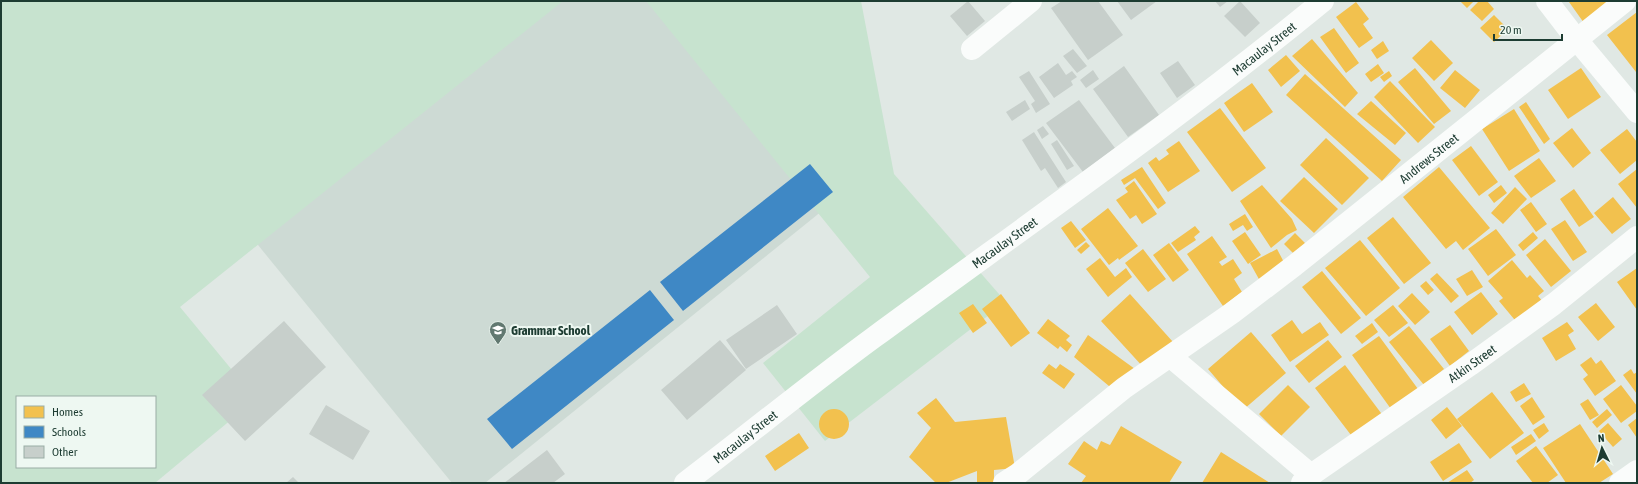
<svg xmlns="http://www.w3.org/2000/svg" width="1638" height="484" viewBox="0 0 1638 484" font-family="'Asap Condensed',sans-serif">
	<rect width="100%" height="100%" fill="#e0e8e4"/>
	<path fill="#cddad4" d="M 484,1 L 729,1 L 869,173 L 485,483 L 452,483 L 227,207 Z"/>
	<path fill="#c7e3cf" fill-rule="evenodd" d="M 1,1 L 563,1 L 180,307 L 256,399 L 155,483 L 1,483 ZM 17,397 L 155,397 L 155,467 L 17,467 Z
		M 646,1 L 861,1 L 894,174 L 1006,302 L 825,441 L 763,363 L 870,277 Z"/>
	<path fill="#f2c14e" d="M 1460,1 L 1474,1 L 1467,8 Z
		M 1479,1 L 1487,1 L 1494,9 L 1482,21 L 1470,10 Z
		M 1570,1 L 1614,1 L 1584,23 L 1569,2 Z
		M 1356,2 L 1369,19 L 1363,24 L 1373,38 L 1359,48 L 1336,17 Z
		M 1637,12 L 1637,71 L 1636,72 L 1607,35 Z
		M 1494,15 L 1508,29 L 1494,42 L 1480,28 Z
		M 1334,28 L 1359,63 L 1346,73 L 1320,37 Z
		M 1312,39 L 1358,93 L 1345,107 L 1292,56 Z
		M 1431,40 L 1453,63 L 1434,81 L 1412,58 Z
		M 1383,41 L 1389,51 L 1377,59 L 1371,50 Z
		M 1286,55 L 1300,71 L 1281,87 L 1268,70 Z
		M 1378,64 L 1384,73 L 1371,82 L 1365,74 Z
		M 1415,68 L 1451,111 L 1434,124 L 1398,82 Z
		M 1581,68 L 1601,97 L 1568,119 L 1548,90 Z
		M 1455,70 L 1480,90 L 1465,108 L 1440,88 Z
		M 1389,71 L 1392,76 L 1384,82 L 1380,77 Z
		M 1305,74 L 1401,160 L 1382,181 L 1286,95 Z
		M 1390,81 L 1435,127 L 1418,143 L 1374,97 Z
		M 1252,83 L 1273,112 L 1244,132 L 1224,103 Z
		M 1371,101 L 1406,133 L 1395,145 L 1357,114 Z
		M 1526,102 L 1550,139 L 1544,144 L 1519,107 Z
		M 1220,108 L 1266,168 L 1232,192 L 1187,132 Z
		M 1514,109 L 1540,151 L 1509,171 L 1482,129 Z
		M 1572,128 L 1591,153 L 1573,168 L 1553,143 Z
		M 1627,129 L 1637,142 L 1637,160 L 1620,174 L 1600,150 Z
		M 1326,138 L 1369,178 L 1342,205 L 1300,165 Z
		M 1179,141 L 1200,171 L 1168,192 L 1148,163 L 1156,157 L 1159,161 L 1169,154 L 1166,150 Z
		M 1471,146 L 1498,182 L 1479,196 L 1452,160 Z
		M 1539,158 L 1556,181 L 1531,198 L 1514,176 Z
		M 1142,167 L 1166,203 L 1158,209 L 1135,178 L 1124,185 L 1121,180 Z
		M 1439,167 L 1490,228 L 1463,250 L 1456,241 L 1446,249 L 1403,197 Z
		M 1637,169 L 1637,208 L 1618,184 Z
		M 1304,177 L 1338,209 L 1314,233 L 1280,201 Z
		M 1134,181 L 1157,214 L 1142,224 L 1136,215 L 1130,219 L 1116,200 L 1128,192 L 1125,188 Z
		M 1262,185 L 1292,219 L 1297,230 L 1287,235 L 1271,248 L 1240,201 Z
		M 1501,185 L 1507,193 L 1494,203 L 1488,195 Z
		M 1515,187 L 1527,199 L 1503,224 L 1491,213 Z
		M 1574,189 L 1594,217 L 1579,227 L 1560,199 Z
		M 1613,197 L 1631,219 L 1612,234 L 1594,213 Z
		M 1531,202 L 1547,224 L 1536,232 L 1520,210 Z
		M 1108,208 L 1138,246 L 1119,260 L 1118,258 L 1109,265 L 1081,229 Z
		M 1245,214 L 1253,227 L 1247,231 L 1243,225 L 1233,231 L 1229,224 Z
		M 1393,217 L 1431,263 L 1404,284 L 1367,238 Z
		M 1565,220 L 1587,252 L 1573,261 L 1551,229 Z
		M 1071,221 L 1086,240 L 1075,248 L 1061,228 Z
		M 1195,226 L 1200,232 L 1194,237 L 1196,240 L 1178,252 L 1171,243 Z
		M 1496,229 L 1516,255 L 1488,276 L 1468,249 Z
		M 1245,232 L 1261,255 L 1248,264 L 1232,241 Z
		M 1533,232 L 1538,238 L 1523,251 L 1518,245 Z
		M 1295,233 L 1309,247 L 1298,258 L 1284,244 Z
		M 1212,236 L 1227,257 L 1219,262 L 1222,266 L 1233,259 L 1242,273 L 1234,279 L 1242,292 L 1223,306 L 1187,254 Z
		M 1545,239 L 1571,271 L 1551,287 L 1526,255 Z
		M 1360,240 L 1400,288 L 1366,316 L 1325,268 Z
		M 1086,242 L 1090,246 L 1081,254 L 1077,250 Z
		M 1169,243 L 1189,270 L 1173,282 L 1153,255 Z
		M 1143,249 L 1166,279 L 1148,292 L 1125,263 Z
		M 1277,249 L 1287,268 L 1260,281 L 1250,263 Z
		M 1100,258 L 1115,277 L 1126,268 L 1132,277 L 1108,297 L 1086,269 Z
		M 1512,260 L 1527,278 L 1530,275 L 1544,291 L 1538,296 L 1544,303 L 1519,325 L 1499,301 L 1503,298 L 1488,281 Z
		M 1637,268 L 1637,310 L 1617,282 Z
		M 1472,270 L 1483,287 L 1467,296 L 1456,279 Z
		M 1322,271 L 1361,318 L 1341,334 L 1302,287 Z
		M 1437,273 L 1459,296 L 1451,303 L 1430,279 Z
		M 1426,281 L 1434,290 L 1428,295 L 1420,286 Z
		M 1481,292 L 1498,314 L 1472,335 L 1454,312 Z
		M 1412,293 L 1430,312 L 1415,325 L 1398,306 Z
		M 1001,294 L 1030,333 L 1011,347 L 982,309 Z
		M 1130,294 L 1173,342 L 1144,368 L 1101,321 Z
		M 1596,303 L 1615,327 L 1598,341 L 1578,317 Z
		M 973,304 L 987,323 L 973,333 L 959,313 Z
		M 1393,305 L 1408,323 L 1389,337 L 1374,320 Z
		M 1048,319 L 1070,336 L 1066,340 L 1072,345 L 1067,352 L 1060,346 L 1058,349 L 1037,333 Z
		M 1292,320 L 1302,334 L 1320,322 L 1329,335 L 1290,362 L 1271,335 Z
		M 1567,322 L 1574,331 L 1568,335 L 1576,349 L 1556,361 L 1542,338 Z
		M 1372,323 L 1378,332 L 1362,344 L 1355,336 Z
		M 1450,325 L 1469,351 L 1450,366 L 1430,339 Z
		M 1409,326 L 1444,369 L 1424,385 L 1389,342 Z
		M 1251,332 L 1286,373 L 1243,410 L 1208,369 Z
		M 1088,335 L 1135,369 L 1115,391 L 1074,357 Z
		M 1379,336 L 1418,389 L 1391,409 L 1352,355 Z
		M 1328,340 L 1342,357 L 1309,383 L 1295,366 Z
		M 1591,357 L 1596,364 L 1601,360 L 1616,381 L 1595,396 L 1583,379 L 1588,375 L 1580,365 Z
		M 1049,364 L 1056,369 L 1060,364 L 1075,374 L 1064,389 L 1042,373 Z
		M 1345,365 L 1384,417 L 1354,439 L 1315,388 Z
		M 1631,369 L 1634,374 L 1637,372 L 1637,394 L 1623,375 Z
		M 1524,383 L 1531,394 L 1516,402 L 1510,392 Z
		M 1288,385 L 1310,407 L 1281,436 L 1259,414 Z
		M 1621,385 L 1637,406 L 1637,411 L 1621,423 L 1603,399 Z
		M 1492,392 L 1524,433 L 1490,459 L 1457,419 Z
		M 1532,397 L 1545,417 L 1533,425 L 1520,406 Z
		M 936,398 L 955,422 L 1006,417 L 1015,468 L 994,470 L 994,483 L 977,483 L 977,471 L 946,483 L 936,483 L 909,457 L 931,428 L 917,413 Z
		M 1588,399 L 1599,415 L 1590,420 L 1580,404 Z
		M 1447,407 L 1462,426 L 1446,439 L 1431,420 Z
		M819 424a15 15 0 1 1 30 0a15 15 0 1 1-30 0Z
		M 1607,409 L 1612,415 L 1597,428 L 1592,422 Z
		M 1637,418 L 1637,438 L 1628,425 Z
		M 1544,423 L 1549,431 L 1539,439 L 1533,430 Z
		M 1608,423 L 1622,439 L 1613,447 L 1599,431 Z
		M 1580,424 L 1613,474 L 1599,483 L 1566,483 L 1543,448 Z
		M 1121,426 L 1182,462 L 1169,483 L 1081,483 L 1086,476 L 1068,464 L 1084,441 L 1097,450 L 1101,441 L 1110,445 Z
		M 799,433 L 809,448 L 775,471 L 765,456 Z
		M 1531,434 L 1536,441 L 1516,455 L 1511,447 Z
		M 1459,443 L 1472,462 L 1443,481 L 1430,462 Z
		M 1536,446 L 1558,475 L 1547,483 L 1533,483 L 1516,461 Z
		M 1221,452 L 1270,483 L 1202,483 Z
		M 1467,470 L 1474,480 L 1470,483 L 1447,483 Z"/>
	<path fill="#3f88c5" d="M 810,164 L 833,192 L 683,311 L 660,282 Z
		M 650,290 L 674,320 L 512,449 L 487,419 Z"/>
	<path fill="#c7cfcb" d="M 968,1 L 985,21 L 967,36 L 950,16 Z
		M 1062,1 L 1098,1 L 1123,35 L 1088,60 L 1051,8 Z
		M 1117,1 L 1157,1 L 1131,20 Z
		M 1215,1 L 1228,1 L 1220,7 Z
		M 1240,1 L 1260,23 L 1245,37 L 1224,16 Z
		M 1073,49 L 1087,66 L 1077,73 L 1063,56 Z
		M 1178,61 L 1195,85 L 1177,98 L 1160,73 Z
		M 1058,63 L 1066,75 L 1072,71 L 1077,77 L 1071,81 L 1073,85 L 1054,98 L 1039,77 Z
		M 1124,66 L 1159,115 L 1128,137 L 1093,89 Z
		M 1093,70 L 1099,79 L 1086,88 L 1080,80 Z
		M 1029,71 L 1050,104 L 1036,113 L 1031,104 L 1035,101 L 1019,77 Z
		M 1025,100 L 1030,109 L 1012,121 L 1006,112 Z
		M 1079,100 L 1115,148 L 1083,172 L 1046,123 Z
		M 1043,126 L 1049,134 L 1042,139 L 1037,130 Z
		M 1034,132 L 1066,182 L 1058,188 L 1045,168 L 1041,171 L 1022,140 Z
		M 1057,140 L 1074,166 L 1067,170 L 1051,144 Z
		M 777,305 L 797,334 L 746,369 L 726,340 Z
		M 284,321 L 326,367 L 245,441 L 202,395 Z
		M 720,340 L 746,370 L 687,420 L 661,390 Z
		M 326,405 L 370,431 L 353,460 L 309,434 Z
		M 547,450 L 565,474 L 553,483 L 504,483 Z
		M 293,477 L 299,483 L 286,483 Z"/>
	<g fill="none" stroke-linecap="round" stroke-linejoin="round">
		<g stroke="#fafcfb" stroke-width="22">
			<path d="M 1547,1 L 1577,40 L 1637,112"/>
			<path d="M 972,49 L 1031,1"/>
			<path d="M 1171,357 L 1311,475"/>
			<path id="s1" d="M 685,483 C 748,435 809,385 873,338 C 1024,227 1178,120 1323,1"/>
			<path id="s2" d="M 1004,483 L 1018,474 L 1124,388 L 1232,313 L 1295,265 L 1625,1"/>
			<path id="s3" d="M 1302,483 L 1311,475 L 1470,365 L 1554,304 L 1637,237"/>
			<path d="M 1620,483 L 1637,471"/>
		</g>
	</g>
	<defs>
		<symbol id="school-pin" viewBox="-11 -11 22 30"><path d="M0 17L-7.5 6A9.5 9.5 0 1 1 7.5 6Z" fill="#617870" stroke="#eef8f2"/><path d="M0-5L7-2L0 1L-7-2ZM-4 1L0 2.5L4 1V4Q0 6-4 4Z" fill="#fff"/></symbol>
	</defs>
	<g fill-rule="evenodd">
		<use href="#school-pin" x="488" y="320" width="20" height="27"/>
	</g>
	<g text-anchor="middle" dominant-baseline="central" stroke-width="4" stroke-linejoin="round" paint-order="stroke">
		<g font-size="13" fill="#1d3c32" stroke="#eef8f2">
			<text stroke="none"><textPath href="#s1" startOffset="724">Macaulay Street</textPath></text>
			<text stroke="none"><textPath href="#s2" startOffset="535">Andrews Street</textPath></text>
			<text stroke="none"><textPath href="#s1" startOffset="400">Macaulay Street</textPath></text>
			<text stroke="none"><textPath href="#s3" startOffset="208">Atkin Street</textPath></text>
			<text stroke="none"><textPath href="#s1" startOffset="76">Macaulay Street</textPath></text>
		</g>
		<g font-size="13" font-weight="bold" fill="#1d3c32" stroke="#eef8f2" text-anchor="start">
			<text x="511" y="330">Grammar School</text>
		</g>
	</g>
	<rect width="1638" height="484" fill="none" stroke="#1d3c32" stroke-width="4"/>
	<rect x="16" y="396" width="140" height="72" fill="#eef8f2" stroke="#9aada5"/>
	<rect x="24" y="406" width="20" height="12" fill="#f2c14e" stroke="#9aada5"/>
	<text x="52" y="416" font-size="12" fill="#1d3c32">Homes</text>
	<rect x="24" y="426" width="20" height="12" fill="#3f88c5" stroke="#9aada5"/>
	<text x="52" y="436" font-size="12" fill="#1d3c32">Schools</text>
	<rect x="24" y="446" width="20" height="12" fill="#c7cfcb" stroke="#9aada5"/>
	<text x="52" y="456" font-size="12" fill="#1d3c32">Other</text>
	<g transform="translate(1602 448) rotate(355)" stroke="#eef8f2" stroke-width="3" paint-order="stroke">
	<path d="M0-3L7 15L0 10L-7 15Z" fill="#1d3c32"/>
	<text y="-6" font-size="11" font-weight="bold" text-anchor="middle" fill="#1d3c32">N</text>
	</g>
	<path d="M1494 34v6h68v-6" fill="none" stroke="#1d3c32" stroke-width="2"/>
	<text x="1500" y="34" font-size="12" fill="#1d3c32" stroke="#eef8f2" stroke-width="3" paint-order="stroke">20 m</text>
</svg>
